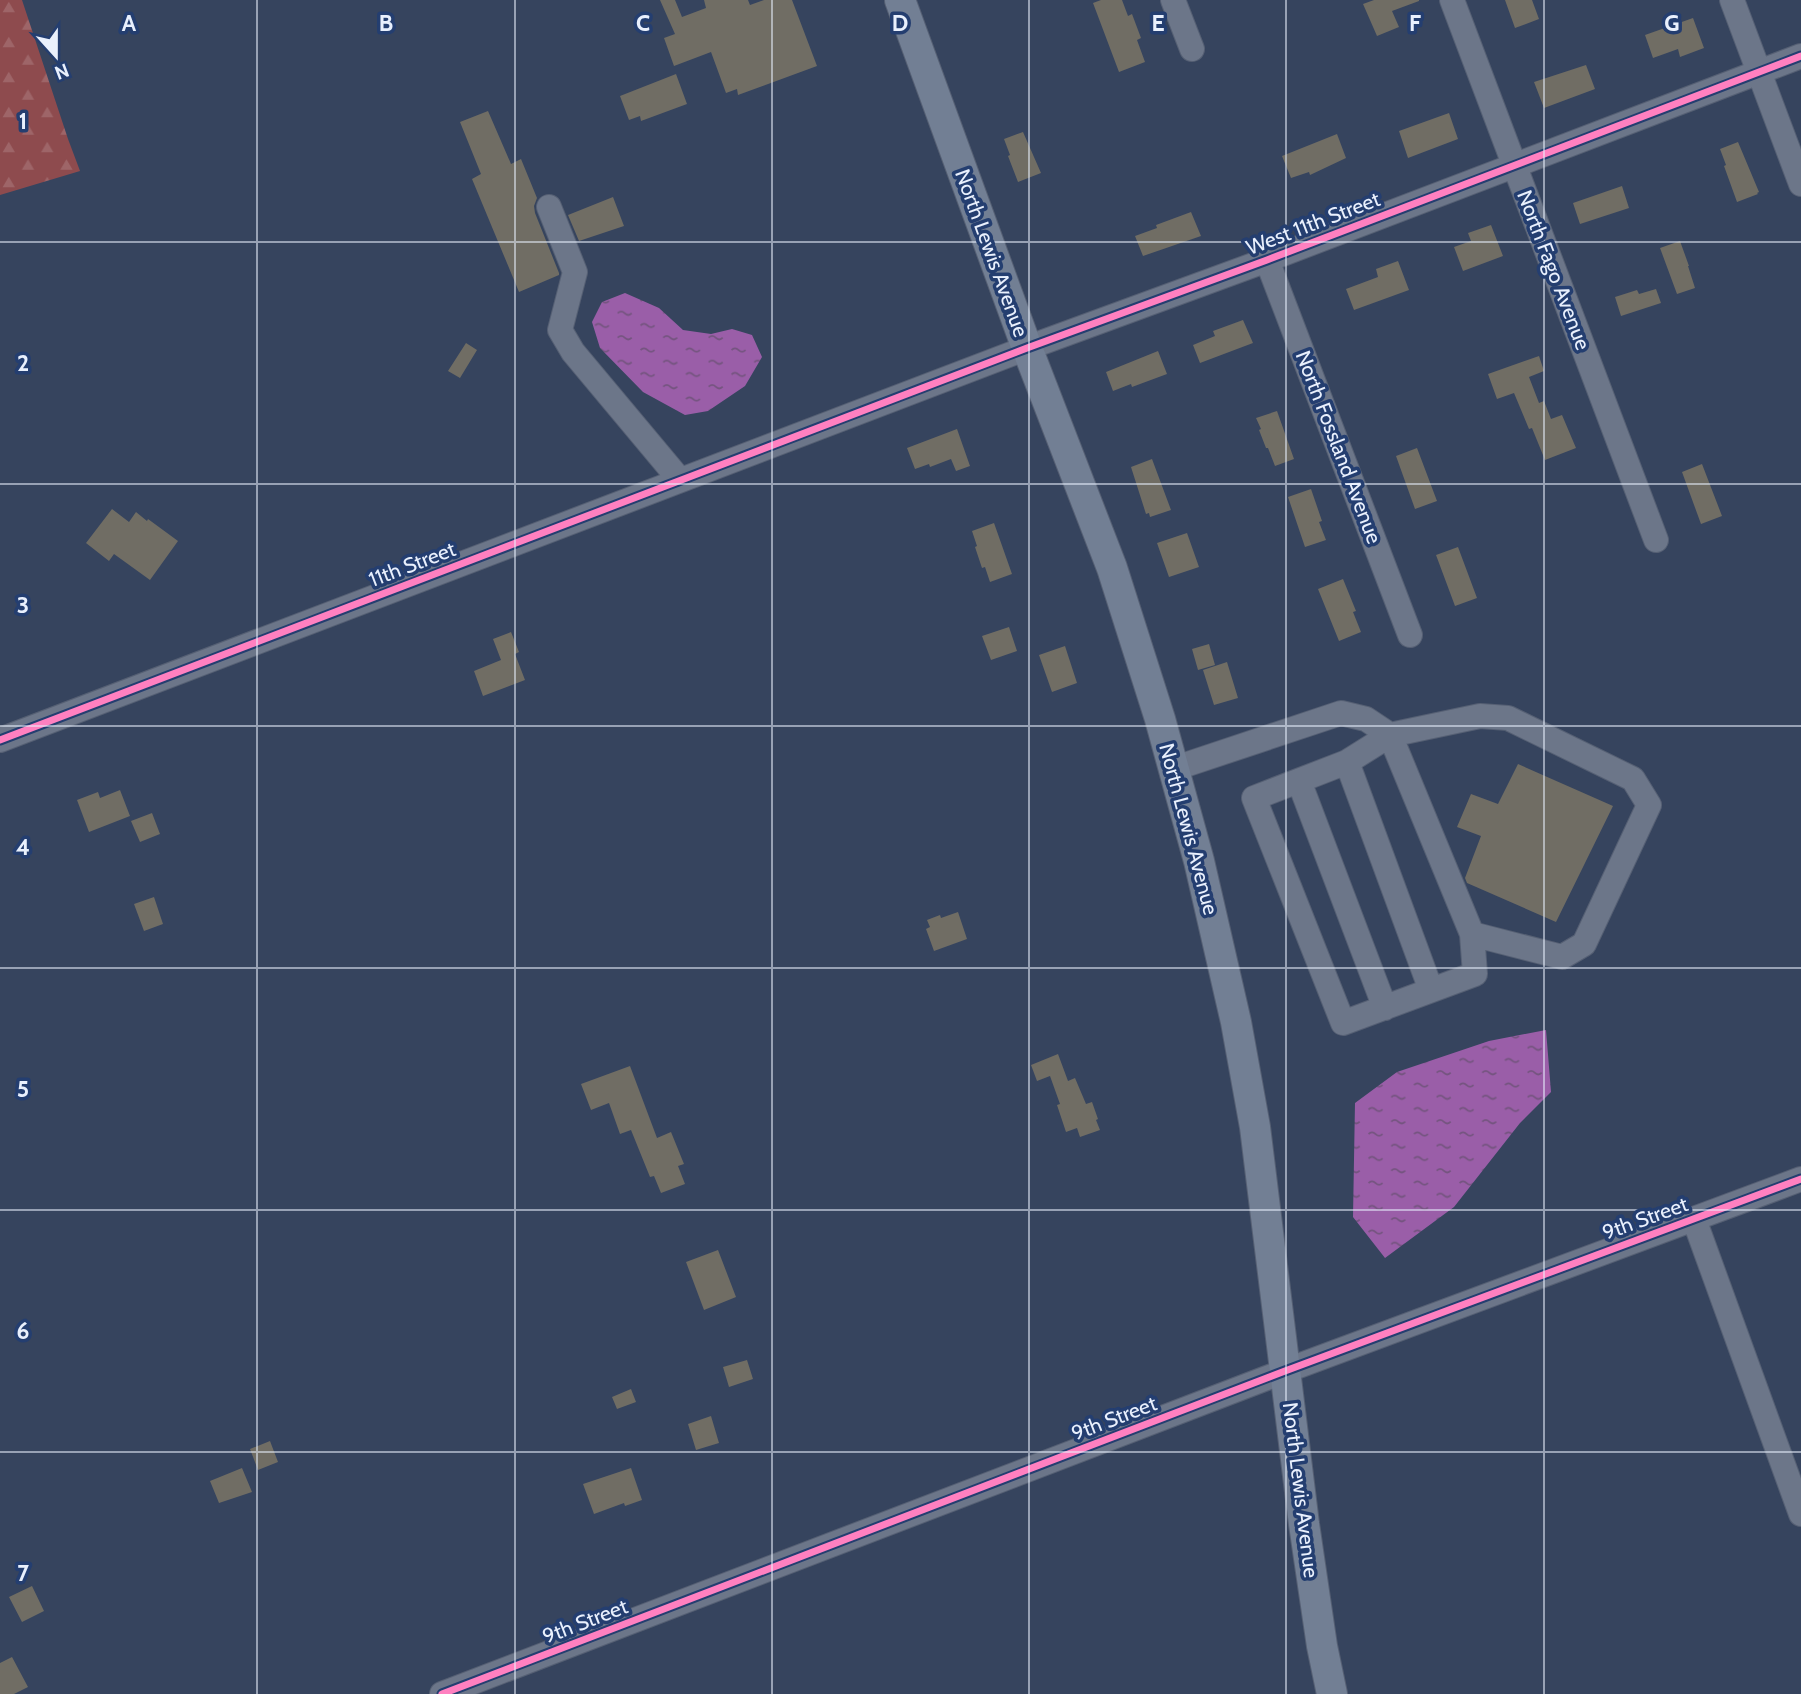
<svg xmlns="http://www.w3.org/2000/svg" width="1801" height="1694" viewBox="0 0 1801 1694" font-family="Cabin,sans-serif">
	<defs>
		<pattern id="forest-firs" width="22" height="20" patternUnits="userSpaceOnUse" patternTransform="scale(1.75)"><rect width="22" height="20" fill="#8e4b4e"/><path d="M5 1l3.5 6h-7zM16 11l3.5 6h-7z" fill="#9e6568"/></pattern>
		<pattern id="water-ripples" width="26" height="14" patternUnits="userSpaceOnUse" patternTransform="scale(1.75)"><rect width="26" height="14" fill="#9a5ea8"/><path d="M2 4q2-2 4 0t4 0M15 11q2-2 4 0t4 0" fill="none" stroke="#74547f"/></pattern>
	</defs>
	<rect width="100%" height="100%" fill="#36445e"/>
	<path fill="url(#forest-firs)" d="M 0,0 L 22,0 L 68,139 L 80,171 L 0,195 Z"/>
	<path fill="url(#water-ripples)" d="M 625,293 L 659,308 L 683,330 L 711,334 L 732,329 L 752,335 L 762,357 L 745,386 L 708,411 L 685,415 L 643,392 L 600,348 L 592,322 L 602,302 Z
		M 1546,1030 L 1551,1092 L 1520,1123 L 1454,1207 L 1385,1258 L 1353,1217 L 1355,1103 L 1397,1072 L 1489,1041 Z"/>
	<path fill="#706d64" d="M 660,0 L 675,0 L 682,17 L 706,8 L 704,0 L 748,0 L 750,5 L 764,0 L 792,0 L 817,66 L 738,95 L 737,89 L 726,93 L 711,52 L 674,66 L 664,38 L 675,34 Z
		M 1101,0 L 1122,0 L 1128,16 L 1132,14 L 1141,38 L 1137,40 L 1145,62 L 1119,72 L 1093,3 Z
		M 1374,0 L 1419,0 L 1419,1 L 1392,11 L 1399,27 L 1377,36 L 1363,4 Z
		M 1505,0 L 1532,0 L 1539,19 L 1515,28 Z
		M 1693,18 L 1704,48 L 1680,57 L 1678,49 L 1653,58 L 1645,35 Z
		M 1586,65 L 1595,89 L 1544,108 L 1534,82 Z
		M 676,74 L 687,104 L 641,121 L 640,116 L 629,120 L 620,96 Z
		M 488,111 L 511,164 L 521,159 L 537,198 L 534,206 L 535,213 L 559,273 L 559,275 L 519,292 L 472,179 L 481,174 L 460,122 Z
		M 1449,113 L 1458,139 L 1408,158 L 1399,131 Z
		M 1023,132 L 1041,173 L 1018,182 L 1008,156 L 1010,155 L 1004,139 Z
		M 1337,134 L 1346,158 L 1310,175 L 1309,172 L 1291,178 L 1282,156 Z
		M 1738,142 L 1759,192 L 1757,193 L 1758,194 L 1737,202 L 1724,166 L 1726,165 L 1720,149 Z
		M 1622,186 L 1629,208 L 1580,224 L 1573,203 Z
		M 613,197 L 624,226 L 579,241 L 568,215 Z
		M 1191,212 L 1201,236 L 1143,256 L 1135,236 L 1157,228 L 1156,225 Z
		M 1491,225 L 1503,256 L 1463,271 L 1454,247 L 1471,241 L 1468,233 Z
		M 1680,241 L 1689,266 L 1688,266 L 1695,288 L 1677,294 L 1660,248 Z
		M 1398,261 L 1409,290 L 1354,310 L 1346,289 L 1378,277 L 1376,269 Z
		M 1656,289 L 1661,303 L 1621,316 L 1615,297 L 1637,290 L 1639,294 Z
		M 1243,320 L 1253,343 L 1200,363 L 1193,345 L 1215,336 L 1213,331 Z
		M 466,343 L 477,350 L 460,378 L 448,371 Z
		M 1158,351 L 1167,374 L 1132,387 L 1131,384 L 1113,391 L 1106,372 Z
		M 1539,356 L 1544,371 L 1529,377 L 1539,403 L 1544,401 L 1551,419 L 1562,415 L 1576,448 L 1545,460 L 1532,428 L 1529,429 L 1514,393 L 1497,399 L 1488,374 Z
		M 1277,411 L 1294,459 L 1275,466 L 1268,448 L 1266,448 L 1259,430 L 1261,429 L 1256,418 Z
		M 957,429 L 970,466 L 956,471 L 951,459 L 930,467 L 929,464 L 915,469 L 907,448 Z
		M 1417,448 L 1437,501 L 1415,509 L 1396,456 Z
		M 1152,459 L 1171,510 L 1150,517 L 1149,513 L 1146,514 L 1131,467 Z
		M 1702,464 L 1722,516 L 1701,524 L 1682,472 Z
		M 1311,489 L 1322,521 L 1319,522 L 1326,540 L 1305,547 L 1288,497 Z
		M 112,509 L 129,522 L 136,512 L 147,521 L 148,519 L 178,541 L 150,580 L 114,554 L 109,561 L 86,543 Z
		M 994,523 L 1012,574 L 990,582 L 985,567 L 982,568 L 975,547 L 977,546 L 972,531 Z
		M 1187,533 L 1199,567 L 1169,577 L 1157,543 Z
		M 1458,547 L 1477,598 L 1455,606 L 1436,555 Z
		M 1343,579 L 1356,611 L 1353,612 L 1361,632 L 1339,641 L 1318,589 Z
		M 1009,627 L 1017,651 L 991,660 L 982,636 Z
		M 511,632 L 519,652 L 515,654 L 525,680 L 483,696 L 474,671 L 501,660 L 493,639 Z
		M 1209,644 L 1215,665 L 1198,670 L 1192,649 Z
		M 1065,646 L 1077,683 L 1052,692 L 1039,655 Z
		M 1227,662 L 1238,698 L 1214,705 L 1203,670 Z
		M 1518,764 L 1613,806 L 1556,922 L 1467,883 L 1465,878 L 1481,836 L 1457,827 L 1471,794 L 1498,804 Z
		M 120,790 L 130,816 L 89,832 L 77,800 L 98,792 L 100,798 Z
		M 152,813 L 160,834 L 140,842 L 131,821 Z
		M 154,897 L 163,924 L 144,931 L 134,904 Z
		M 958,912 L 967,939 L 934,951 L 926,929 L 930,927 L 927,920 L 940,915 L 941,918 Z
		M 1058,1054 L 1068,1081 L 1075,1078 L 1086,1104 L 1092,1102 L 1098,1119 L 1096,1120 L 1100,1130 L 1080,1137 L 1077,1128 L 1066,1132 L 1057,1105 L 1060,1104 L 1050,1076 L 1037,1081 L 1031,1065 Z
		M 630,1066 L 657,1138 L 671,1132 L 684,1164 L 678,1166 L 685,1184 L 661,1193 L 654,1176 L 650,1177 L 631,1130 L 620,1134 L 609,1103 L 591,1110 L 581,1084 Z
		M 718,1250 L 736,1297 L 704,1310 L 686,1262 Z
		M 747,1360 L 753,1379 L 729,1387 L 723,1367 Z
		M 631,1389 L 636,1402 L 617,1409 L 612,1397 Z
		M 711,1416 L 719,1443 L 696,1450 L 688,1424 Z
		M 270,1441 L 278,1462 L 258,1470 L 250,1449 Z
		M 242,1468 L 252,1492 L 219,1503 L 210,1481 Z
		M 631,1468 L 642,1500 L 625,1506 L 624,1503 L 594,1514 L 583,1484 Z
		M 32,1586 L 44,1611 L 22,1622 L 9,1597 Z
		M 12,1657 L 28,1687 L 14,1694 L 0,1694 L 0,1663 Z"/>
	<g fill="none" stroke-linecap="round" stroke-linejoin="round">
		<defs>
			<path id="minor" d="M 1173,0 L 1192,49
				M 1452,0 L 1656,540
				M 1732,0 L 1801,184
				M 549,207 L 575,272 L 560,330 L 573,352 L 680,480
				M 1267,260 L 1410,635
				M 1390,735 L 1472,934 L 1475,974 L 1343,1023 L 1254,798 L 1347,762 Z
				M 0,740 L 1027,348 L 1267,260 L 1801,56
				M 1347,762 L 1431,990
				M 1173,769 L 1341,713 L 1366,719 L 1390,735 L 1480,716 L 1508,718 L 1633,779 L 1649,805 L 1584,944 L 1562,957 L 1472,934
				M 1299,781 L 1385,1008
				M 1694,1219 L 1801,1514
				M 442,1694 L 1285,1371 L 1801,1179"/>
			<path id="major" d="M 900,0 L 1027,348 L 1112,568 L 1160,719 L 1199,861 L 1236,1022 L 1255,1127 L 1304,1524 L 1322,1646 L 1332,1694"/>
		</defs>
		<use href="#minor" stroke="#566074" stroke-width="26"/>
		<use href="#major" stroke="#566074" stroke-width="32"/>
		<use href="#minor" stroke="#6c7689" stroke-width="24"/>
		<use href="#major" stroke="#727f94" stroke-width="30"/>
		<defs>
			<path id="cycleway" d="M 0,740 L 1027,348 L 1267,260 L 1801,56
				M 442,1694 L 1285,1371 L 1801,1179"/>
		</defs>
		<use href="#cycleway" stroke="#243e70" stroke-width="11"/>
		<use href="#cycleway" stroke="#ff80c0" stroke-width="7"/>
	</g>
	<path fill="none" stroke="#e9f0fd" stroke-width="2" stroke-opacity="0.55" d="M 257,0 L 257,1694M 515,0 L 515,1694M 772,0 L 772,1694M 1029,0 L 1029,1694M 1286,0 L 1286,1694M 1544,0 L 1544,1694M 0,242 L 1801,242M 0,484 L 1801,484M 0,726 L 1801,726M 0,968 L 1801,968M 0,1210 L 1801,1210M 0,1452 L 1801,1452"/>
	<g text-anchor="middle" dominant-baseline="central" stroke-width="7" stroke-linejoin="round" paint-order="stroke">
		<g font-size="21" fill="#e9f0fd" stroke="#243e70">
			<text transform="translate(1313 223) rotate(-21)">West 11th Street</text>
			<text transform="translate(992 253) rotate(70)">North Lewis Avenue</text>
			<text transform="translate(1554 270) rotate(69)">North Fago Avenue</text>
			<text transform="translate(1339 447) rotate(69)">North Fossland Avenue</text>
			<text transform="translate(412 564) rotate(-21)">11th Street</text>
			<text transform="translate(1189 829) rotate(75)">North Lewis Avenue</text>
			<text transform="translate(1645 1218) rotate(-20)">9th Street</text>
			<text transform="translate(1114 1418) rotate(-21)">9th Street</text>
			<text transform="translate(1301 1490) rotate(83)">North Lewis Avenue</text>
			<text transform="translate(585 1621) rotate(-21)">9th Street</text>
		</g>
	</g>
	<g font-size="23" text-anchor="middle" font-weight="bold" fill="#e9f0fd" stroke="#243e70" stroke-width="7" stroke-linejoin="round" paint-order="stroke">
		<text x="129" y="31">A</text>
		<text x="386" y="31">B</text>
		<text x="643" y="31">C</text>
		<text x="900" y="31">D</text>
		<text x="1158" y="31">E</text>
		<text x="1415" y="31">F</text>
		<text x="1672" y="31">G</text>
		<text x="23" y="129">1</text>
		<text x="23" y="371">2</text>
		<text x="23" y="613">3</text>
		<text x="23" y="855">4</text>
		<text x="23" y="1097">5</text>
		<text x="23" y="1339">6</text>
		<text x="23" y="1581">7</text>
	</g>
	<g transform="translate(56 56) rotate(159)" stroke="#243e70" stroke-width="5" paint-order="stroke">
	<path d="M0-5L12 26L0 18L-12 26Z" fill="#e9f0fd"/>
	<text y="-10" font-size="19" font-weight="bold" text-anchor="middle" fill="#e9f0fd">N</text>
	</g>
</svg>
